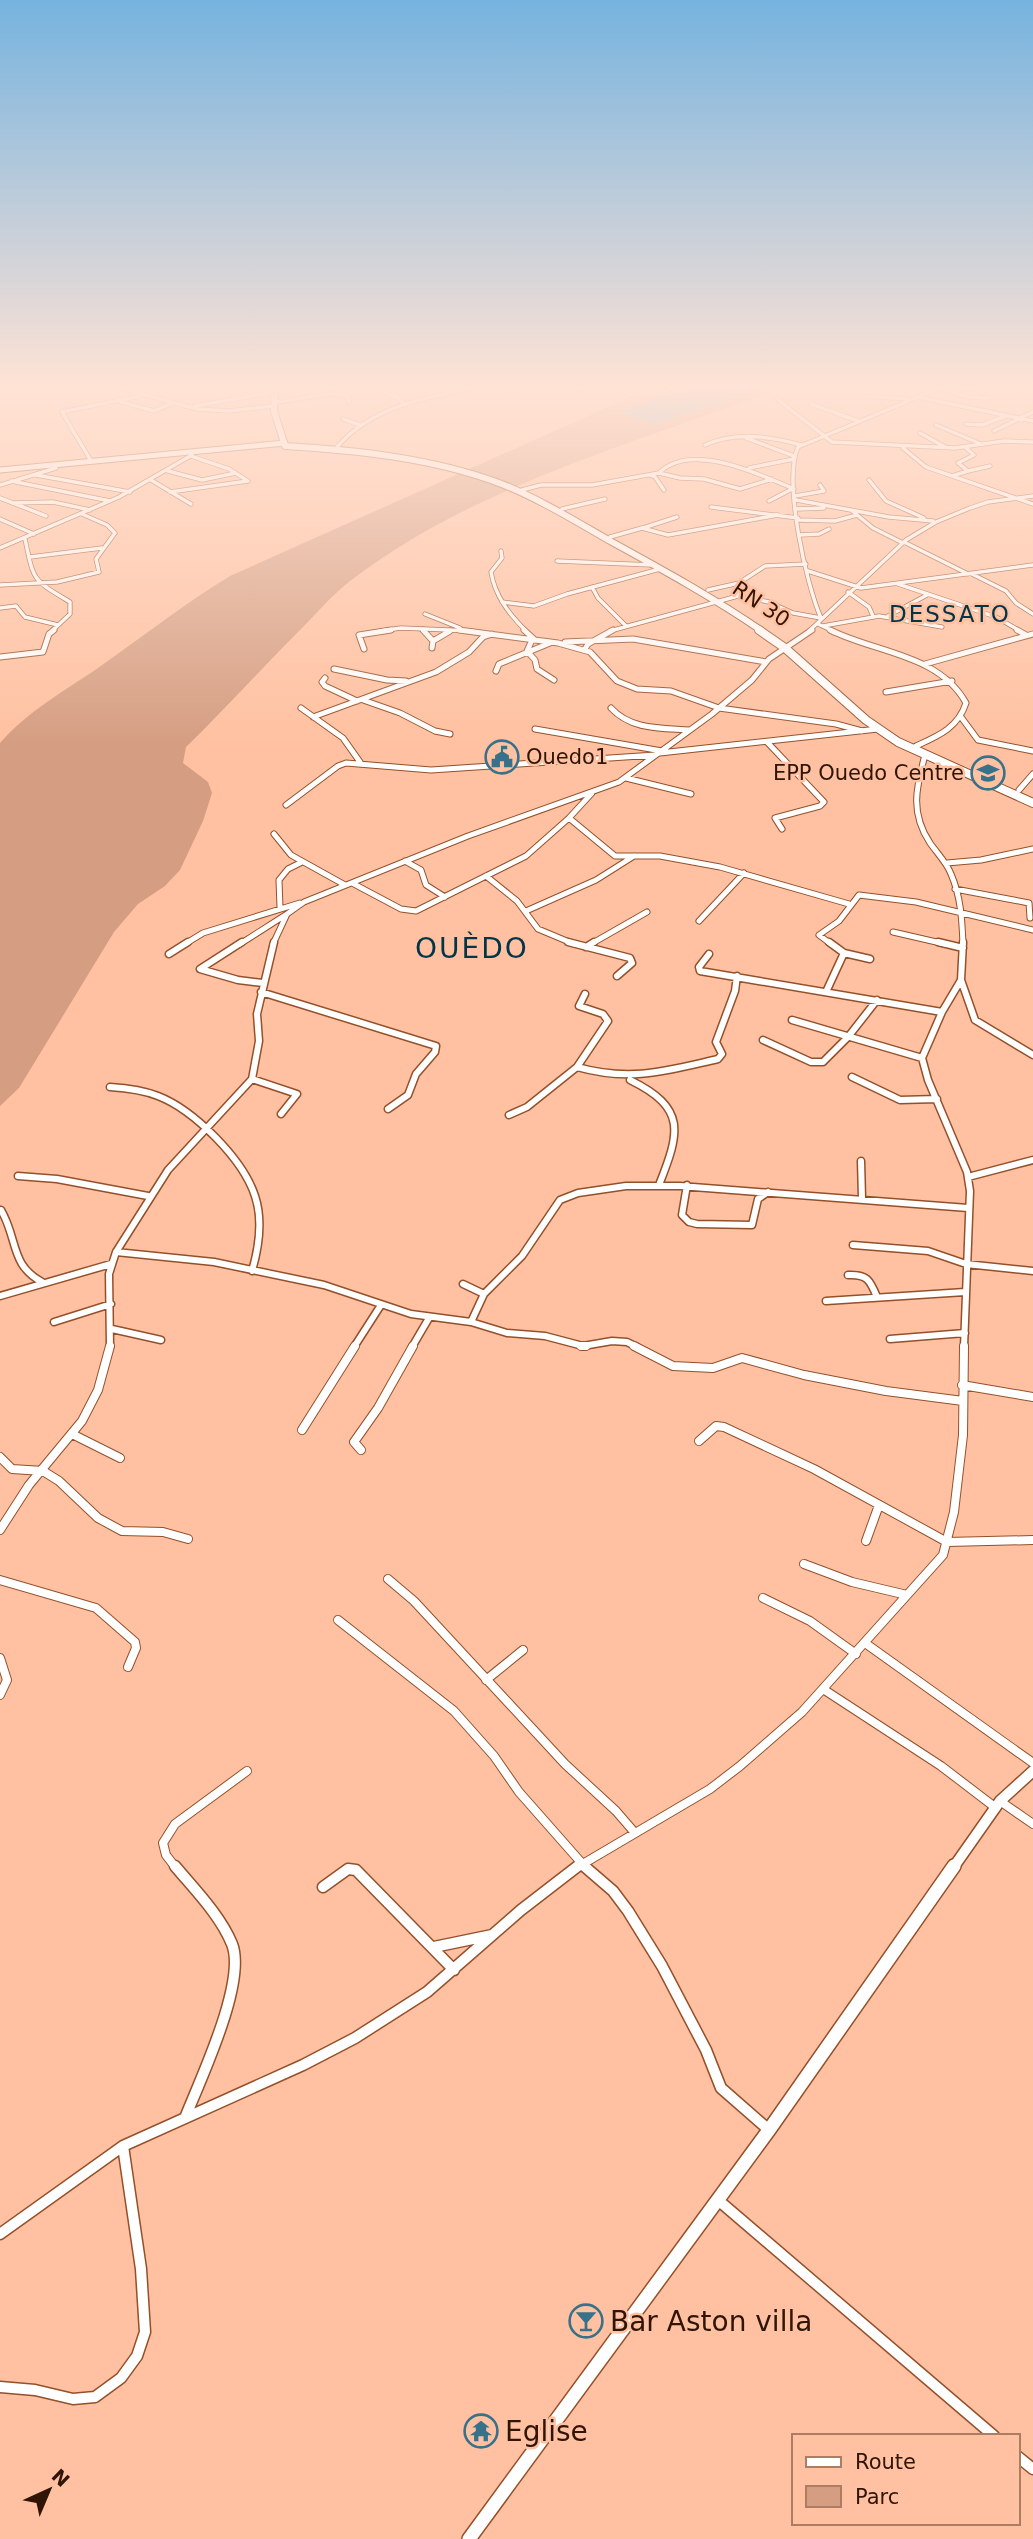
<svg xmlns="http://www.w3.org/2000/svg" width="1033" height="2539" viewBox="0 0 1033 2539" font-family="'DejaVu Sans',sans-serif">
	<rect width="100%" height="100%" fill="#ffc1a1"/>
	<path fill="#d59e82" d="M 678,388 L 700,388 L 620,411 L 653,424 L 752,393 L 781,388 C 634,444 477,484 350,581 C 332,595 317,613 301,629 C 262,668 225,709 186,747 L 183,763 L 208,782 L 212,793 L 203,821 L 180,870 L 165,886 L 138,904 L 114,932 L 19,1088 L 0,1106 L 0,743 C 28,711 63,692 98,668 C 142,637 184,604 230,576 L 617,403 Z"/>
	<path fill="#6cb2d2" d="M 700,388 L 768,388 L 653,424 L 620,411 L 651,400 Z"/>
	<g fill="none" stroke-linecap="round" stroke-linejoin="round">
		<defs>
			<path id="minor-far4" d="M 120,388 L 197,409 L 229,411 L 273,406
				M 508,388 L 516,392
				M 577,388 L 581,390
				M 615,388 L 632,395
				M 653,388 L 664,391 L 673,388
				M 904,388 L 917,397 L 1033,421
				M 944,390 L 969,397 L 989,398
				M 949,390 L 976,388
				M 383,392 L 399,398 L 404,405
				M 863,396 L 908,399
				M 777,399 L 832,442 L 955,448 L 1004,441 L 1033,442
				M 121,402 L 154,411 L 173,403
				M 277,402 L 329,394 L 347,395 L 349,402
				M 811,404 L 858,421
				M 195,406 L 274,392
				M 343,419 L 360,425
				M 966,424 L 982,425 L 1006,416
				M 936,425 L 981,444
				M 994,431 L 1033,412
				M 920,433 L 945,447
				M 746,438 L 794,456
				M 705,445 C 735,431 770,436 801,445
				M 337,447 C 371,407 425,397 475,388
				M 903,448 L 926,467 L 1033,504
				M 191,456 L 229,469 L 248,481
				M 91,461 L 62,412 L 140,396
				M 749,468 L 794,459
				M 168,471 L 202,480 L 236,473
				M 968,471 L 990,466
				M 659,473 C 691,441 759,474 794,489
				M 36,475 L 130,492
				M 650,475 L 655,477 L 664,490
				M 952,476 L 968,471 L 958,463 L 974,455 L 965,447
				M 151,480 L 191,504
				M 869,480 L 886,501 L 924,518
				M 11,481 L 110,501
				M 0,485 L 56,468
				M 522,490 L 541,485 L 592,485 L 659,473 L 680,478 L 704,479 L 740,489 L 772,479
				M 170,492 L 248,481
				M 795,496 L 824,491 L 820,485
				M 0,498 L 46,516
				M 796,500 L 889,517 L 933,521
				M 769,501 L 792,489
				M 12,503 L 53,502 L 90,510
				M 711,507 L 798,518
				M 562,509 L 605,499
				M 796,509 L 824,508
				M 851,510 L 873,528 L 903,543
				M 0,519 L 34,534
				M 799,520 L 835,521 L 857,515
				M 643,528 L 677,517
				M 800,535 L 819,534 L 829,529
				M 610,537 L 642,528 L 668,535 L 778,515
				M 25,539 C 34,582 32,579 70,602 L 70,614 L 52,631
				M 904,542 L 968,574
				M 0,548 L 119,497 L 192,455
				M 501,551 L 502,558 L 491,572 C 495,596 509,614 526,631
				M 30,557 L 102,548
				M 557,561 L 652,565
				M 808,571 L 861,588 L 1033,565
				M 972,574 L 1006,591 L 1016,603 L 1033,614
				M 898,584 L 996,617 L 1020,631
				M 0,585 L 57,582 L 99,572 L 96,559 L 115,533 L 107,525 L 82,514
				M 592,587 L 598,598 L 626,626
				M 708,590 L 739,583
				M 848,592 L 869,607 L 873,616
				M 738,596 L 739,583 L 765,566 L 806,564
				M 502,602 L 534,606 L 567,594 L 660,569
				M 0,608 L 16,606 L 25,617 L 58,625
				M 425,614 L 460,628
				M 888,616 L 927,595
				M 821,618 C 806,584 783,481 798,447 L 940,388
				M 818,624 L 833,631
				M 823,626 L 879,616 L 942,627
				M 380,631 L 401,628 L 472,631
				M 610,631 L 738,596 L 769,602 L 793,613 L 821,618
				M 809,631 L 906,540 L 936,522 L 970,508 L 988,502 L 1033,496"/>
			<path id="minor-far3" d="M 423,630 L 433,641 L 432,648
				M 459,630 L 558,643 L 590,652 L 617,681 L 637,689 L 671,691 L 719,708 L 836,724 L 862,731
				M 524,630 L 534,639
				M 830,630 C 876,653 939,654 966,703 C 958,728 938,736 916,746
				M 1017,630 L 1026,635
				M 532,640 L 527,651 L 535,660 L 537,669 L 554,680
				M 433,641 L 450,631
				M 565,642 L 633,639 L 766,662
				M 364,649 L 359,635 L 391,630
				M 585,649 L 588,644 L 613,630
				M 0,657 L 43,652 L 49,634 L 54,630
				M 925,664 L 1033,634
				M 334,669 L 387,680 L 406,681
				M 496,671 L 499,664 L 550,643
				M 325,678 L 322,682 L 325,686 L 357,701
				M 886,692 L 952,681
				M 363,700 L 400,713 L 435,731 L 450,734
				M 301,708 L 343,738 L 360,762
				M 611,708 C 631,730 661,728 689,730
				M 313,717 L 436,672 L 469,652 L 483,637 L 492,634
				M 961,717 L 978,740 L 1033,751
				M 535,729 L 662,751
				M 767,742 L 824,802 L 820,806 L 775,818 L 782,829
				M 660,753 L 878,729
				M 925,755 C 916,788 910,813 930,843 C 937,853 947,863 951,874 C 961,897 962,920 963,944
				M 626,778 L 691,794
				M 1019,790 L 1033,774
				M 286,805 L 338,766 L 346,763 L 431,770 L 655,755
				M 569,818 L 615,856 L 660,856 L 720,867 L 849,904
				M 274,834 L 291,855 L 345,885
				M 405,861 L 421,870 L 426,885 L 445,897
				M 947,863 L 981,860 L 1033,849
				M 486,876 L 517,901 L 538,929 L 574,944
				M 352,883 L 401,909 L 416,911 L 526,856 L 569,818 L 592,793
				M 955,889 L 1029,903 L 1030,918
				M 280,908 L 279,880 L 288,869 L 302,862
				M 526,911 L 596,880 L 634,856
				M 699,921 L 744,873
				M 893,932 L 945,944
				M 185,944 L 203,933 L 300,903
				M 240,944 L 287,914
				M 273,944 L 287,914 L 304,902 L 468,836 L 619,782 L 712,714 L 752,680 L 769,659 L 812,630
				M 591,944 L 647,912
				M 831,944 L 819,935 L 839,921 L 859,895 L 916,902 L 1033,930"/>
			<path id="minor-far2" d="M 242,942 L 200,969 L 238,980 L 263,983
				M 568,942 L 630,958 L 632,963 L 617,976
				M 829,942 L 844,953 L 870,959
				M 938,942 L 963,948
				M 963,942 L 961,980 L 942,1012 L 922,1058 L 928,1080 L 967,1172 L 970,1191 L 964,1347
				M 586,947 L 594,942
				M 169,954 L 188,942
				M 709,954 L 699,967 L 700,971 L 942,1012
				M 961,980 L 975,1020 L 1033,1055
				M 261,992 L 436,1046 L 435,1052 L 416,1074 L 408,1095 L 388,1109
				M 826,992 L 844,953
				M 792,1020 L 922,1058
				M 763,1040 L 811,1062 L 823,1062 L 848,1037 L 877,1000
				M 577,1067 C 631,1082 665,1071 718,1059 L 722,1054 L 716,1042 L 735,991 L 737,976
				M 852,1077 L 900,1100 L 937,1099
				M 252,1079 L 297,1094 L 281,1114
				M 630,1080 C 687,1108 680,1132 659,1185
				M 110,1087 C 126,1088 143,1090 158,1096 C 194,1110 243,1159 255,1196 C 263,1220 259,1247 252,1271
				M 509,1115 L 527,1107 L 577,1067 L 608,1021 L 603,1014 L 579,1006 L 585,994
				M 861,1161 L 862,1198
				M 18,1176 L 57,1179 L 148,1196
				M 968,1177 L 1033,1160
				M 687,1185 L 682,1215 L 689,1222 L 697,1224 L 752,1225 L 758,1199 L 768,1192
				M 1,1210 C 18,1239 10,1265 42,1282
				M 853,1245 L 928,1251 L 966,1264 L 1033,1271
				M 116,1252 L 214,1262 L 324,1285 L 411,1314 L 471,1322 L 507,1333 L 545,1336 L 583,1346 L 612,1341 L 627,1342 L 637,1347
				M 848,1275 C 867,1274 870,1280 877,1297
				M 463,1284 L 484,1294
				M 0,1296 L 111,1264
				M 826,1301 L 965,1292
				M 54,1322 L 111,1304
				M 471,1322 L 484,1294 L 522,1256 L 560,1200 L 578,1193 L 626,1186 L 680,1186 L 968,1208
				M 112,1329 L 161,1340
				M 890,1339 L 965,1333
				M 110,1347 L 109,1274 L 116,1252 L 168,1170 L 252,1079 L 259,1041 L 257,1014 L 274,942
				M 354,1347 L 381,1305
				M 412,1347 L 429,1318"/>
			<path id="minor-far1" d="M 581,1346 L 586,1346
				M 634,1346 L 673,1366 L 713,1368 L 742,1358 L 804,1375 L 886,1391 L 963,1401
				M 962,1385 L 1033,1397
				M 302,1430 L 355,1346
				M 72,1434 L 120,1458
				M 699,1441 L 716,1426 L 724,1427 L 814,1469 L 947,1542 L 1033,1540
				M 361,1450 L 354,1442 L 378,1408 L 413,1346
				M 0,1457 L 12,1469 L 43,1471 L 59,1481 L 98,1518 L 122,1531 L 163,1532 L 188,1539
				M 0,1530 L 29,1485 L 82,1421 L 98,1390 L 110,1346
				M 866,1541 L 879,1505
				M 804,1564 L 852,1582 L 907,1595
				M 388,1579 L 414,1601 L 565,1764 L 616,1811 L 635,1833
				M 0,1580 L 96,1608 L 135,1642 L 136,1648 L 128,1667
				M 763,1598 L 810,1621 L 856,1654
				M 338,1620 L 454,1711 L 494,1756 L 519,1792 L 586,1868
				M 865,1643 L 1033,1763
				M 0,1658 L 7,1680 L 0,1695
				M 486,1680 L 523,1650
				M 823,1689 L 941,1766 L 996,1808
				M 1000,1801 L 1033,1824
				M 176,1868 L 166,1855 L 163,1843 L 175,1824 L 247,1771
				M 576,1868 L 710,1789 L 740,1766 L 802,1712 L 943,1555 L 954,1512 L 963,1435 L 964,1346"/>
			<path id="minor" d="M 175,1866 C 195,1890 220,1915 232,1944 C 247,1982 200,2080 185,2118
				M 584,1866 L 613,1891 L 628,1911 L 662,1966 L 706,2050 L 721,2088 L 769,2130
				M 323,1887 L 348,1869 L 356,1870 L 454,1970
				M 434,1947 L 492,1935
				M 718,2200 L 994,2436
				M 0,2234 L 123,2146 L 303,2065 L 355,2038 L 427,1992 L 521,1910 L 578,1866
				M 0,2387 L 35,2390 L 73,2399 L 95,2397 L 121,2378 L 137,2356 L 145,2332 L 141,2269 L 123,2146
				M 1017,2456 L 1033,2469"/>
			<path id="tertiary-far2" d="M 0,470 L 285,443"/>
			<path id="tertiary-far1" d="M 953,1868 L 1000,1801 L 1033,1771"/>
			<path id="tertiary" d="M 469,2539 L 769,2130 L 954,1866"/>
			<path id="primary-far1" d="M 275,388 L 274,411 L 285,446 C 355,450 432,458 499,483 C 538,498 575,521 612,542 C 663,570 714,598 762,631"/>
			<path id="primary" d="M 759,630 L 785,648 L 866,720 L 898,742 L 1033,803"/>
		</defs>
		<use href="#minor-far4" stroke="#945029" stroke-width="5"/>
		<use href="#minor-far3" stroke="#945029" stroke-width="7"/>
		<use href="#minor-far2" stroke="#945029" stroke-width="9"/>
		<use href="#minor-far1" stroke="#945029" stroke-width="10"/>
		<use href="#minor" stroke="#945029" stroke-width="13"/>
		<use href="#tertiary-far2" stroke="#945029" stroke-width="7"/>
		<use href="#tertiary-far1" stroke="#945029" stroke-width="13"/>
		<use href="#tertiary" stroke="#945029" stroke-width="16"/>
		<use href="#primary-far1" stroke="#945029" stroke-width="8"/>
		<use href="#primary" stroke="#945029" stroke-width="10"/>
		<use href="#minor-far4" stroke="#fff" stroke-width="3.5"/>
		<use href="#minor-far3" stroke="#fff" stroke-width="5"/>
		<use href="#minor-far2" stroke="#fff" stroke-width="6"/>
		<use href="#minor-far1" stroke="#fff" stroke-width="8"/>
		<use href="#minor" stroke="#fff" stroke-width="10"/>
		<use href="#tertiary-far2" stroke="#fff" stroke-width="5"/>
		<use href="#tertiary-far1" stroke="#fff" stroke-width="10"/>
		<use href="#tertiary" stroke="#fff" stroke-width="13"/>
		<use href="#primary-far1" stroke="#fff" stroke-width="6"/>
		<use href="#primary" stroke="#fff" stroke-width="8"/>
	</g>
	<linearGradient id="sky" x2="0" y2="1"><stop stop-color="#76b3df"/><stop offset="0.52" stop-color="#ffe3d5"/><stop offset="1" stop-color="#ffe3d5" stop-opacity="0"/></linearGradient>
	<rect width="1033" height="744" fill="url(#sky)"/>
	<defs>
		<symbol id="civic-ring" viewBox="-11 -11 22 22"><circle r="9.5" fill="#ffc1a1" stroke="#37718a" stroke-width="1.5"/><path d="M-.6-6.5H3V-4.5H.6V-3L4-1V1h2V6H-6V1h2V-1L-.6-3ZM-1.2 2.5V6h2.4V2.5Z" fill="#37718a"/></symbol>
		<symbol id="school-ring" viewBox="-11 -11 22 22"><circle r="9.5" fill="#ffc1a1" stroke="#37718a" stroke-width="1.5"/><path d="M0-5L7-2L0 1L-7-2ZM-4 1L0 2.5L4 1V4Q0 6-4 4Z" fill="#37718a"/></symbol>
		<symbol id="bar-ring" viewBox="-11 -11 22 22"><circle r="9.5" fill="#ffc1a1" stroke="#37718a" stroke-width="1.5"/><path d="M-6-5H6L.8 .8V4.5H3.5V6h-7V4.5H-.8V.8Z" fill="#37718a"/></symbol>
		<symbol id="temple-ring" viewBox="-11 -11 22 22"><circle r="9.5" fill="#ffc1a1" stroke="#37718a" stroke-width="1.5"/><path d="M0-6L5-2H3V0L6.5 2.5H4V6H1.5V3h-3V6H-4V2.5H-6.5L-3 0V-2H-5Z" fill="#37718a"/></symbol>
	</defs>
	<g fill-rule="evenodd">
		<use href="#civic-ring" x="483" y="738" width="38" height="38"/>
		<use href="#school-ring" x="969" y="754" width="38" height="38"/>
		<use href="#bar-ring" x="567" y="2302" width="38" height="38"/>
		<use href="#temple-ring" x="462" y="2412" width="38" height="38"/>
	</g>
	<g text-anchor="middle" dominant-baseline="central" stroke-width="5" stroke-linejoin="round" paint-order="stroke">
		<g font-size="21" fill="#301405" stroke="#ffc1a1">
			<text transform="translate(761 604) rotate(34)">RN 30</text>
		</g>
		<g font-size="21" fill="#301405" stroke="#ffc1a1" text-anchor="start">
			<text x="526" y="757">Ouedo1</text>
			<text x="964" y="773" text-anchor="end">EPP Ouedo Centre</text>
		</g>
		<g font-size="23" letter-spacing="2" fill="#013548" stroke="#ffc1a1">
			<text x="950" y="614">DESSATO</text>
		</g>
		<g font-size="28" letter-spacing="2" fill="#013548" stroke="#ffc1a1">
			<text x="472" y="948">OUÈDO</text>
		</g>
		<g font-size="28" fill="#301405" stroke="#ffc1a1" text-anchor="start">
			<text x="610" y="2321">Bar Aston villa</text>
			<text x="505" y="2431">Eglise</text>
		</g>
	</g>
	<rect x="792" y="2434" width="228" height="91" fill="#ffc1a1" stroke="#ac7c63" stroke-width="2"/>
	<rect x="806" y="2457" width="35" height="10" fill="#ffffff" stroke="#ac7c63" stroke-width="2"/>
	<text x="855" y="2469" font-size="21" fill="#301405">Route</text>
	<rect x="806" y="2486" width="35" height="21" fill="#d59e82" stroke="#ac7c63" stroke-width="2"/>
	<text x="855" y="2504" font-size="21" fill="#301405">Parc</text>
	<g transform="translate(49 2490) rotate(44)" stroke="#ffc1a1" stroke-width="5" paint-order="stroke">
	<path d="M0-5L12 26L0 18L-12 26Z" fill="#301405"/>
	<text y="-10" font-size="19" font-weight="bold" text-anchor="middle" fill="#301405">N</text>
	</g>
</svg>
